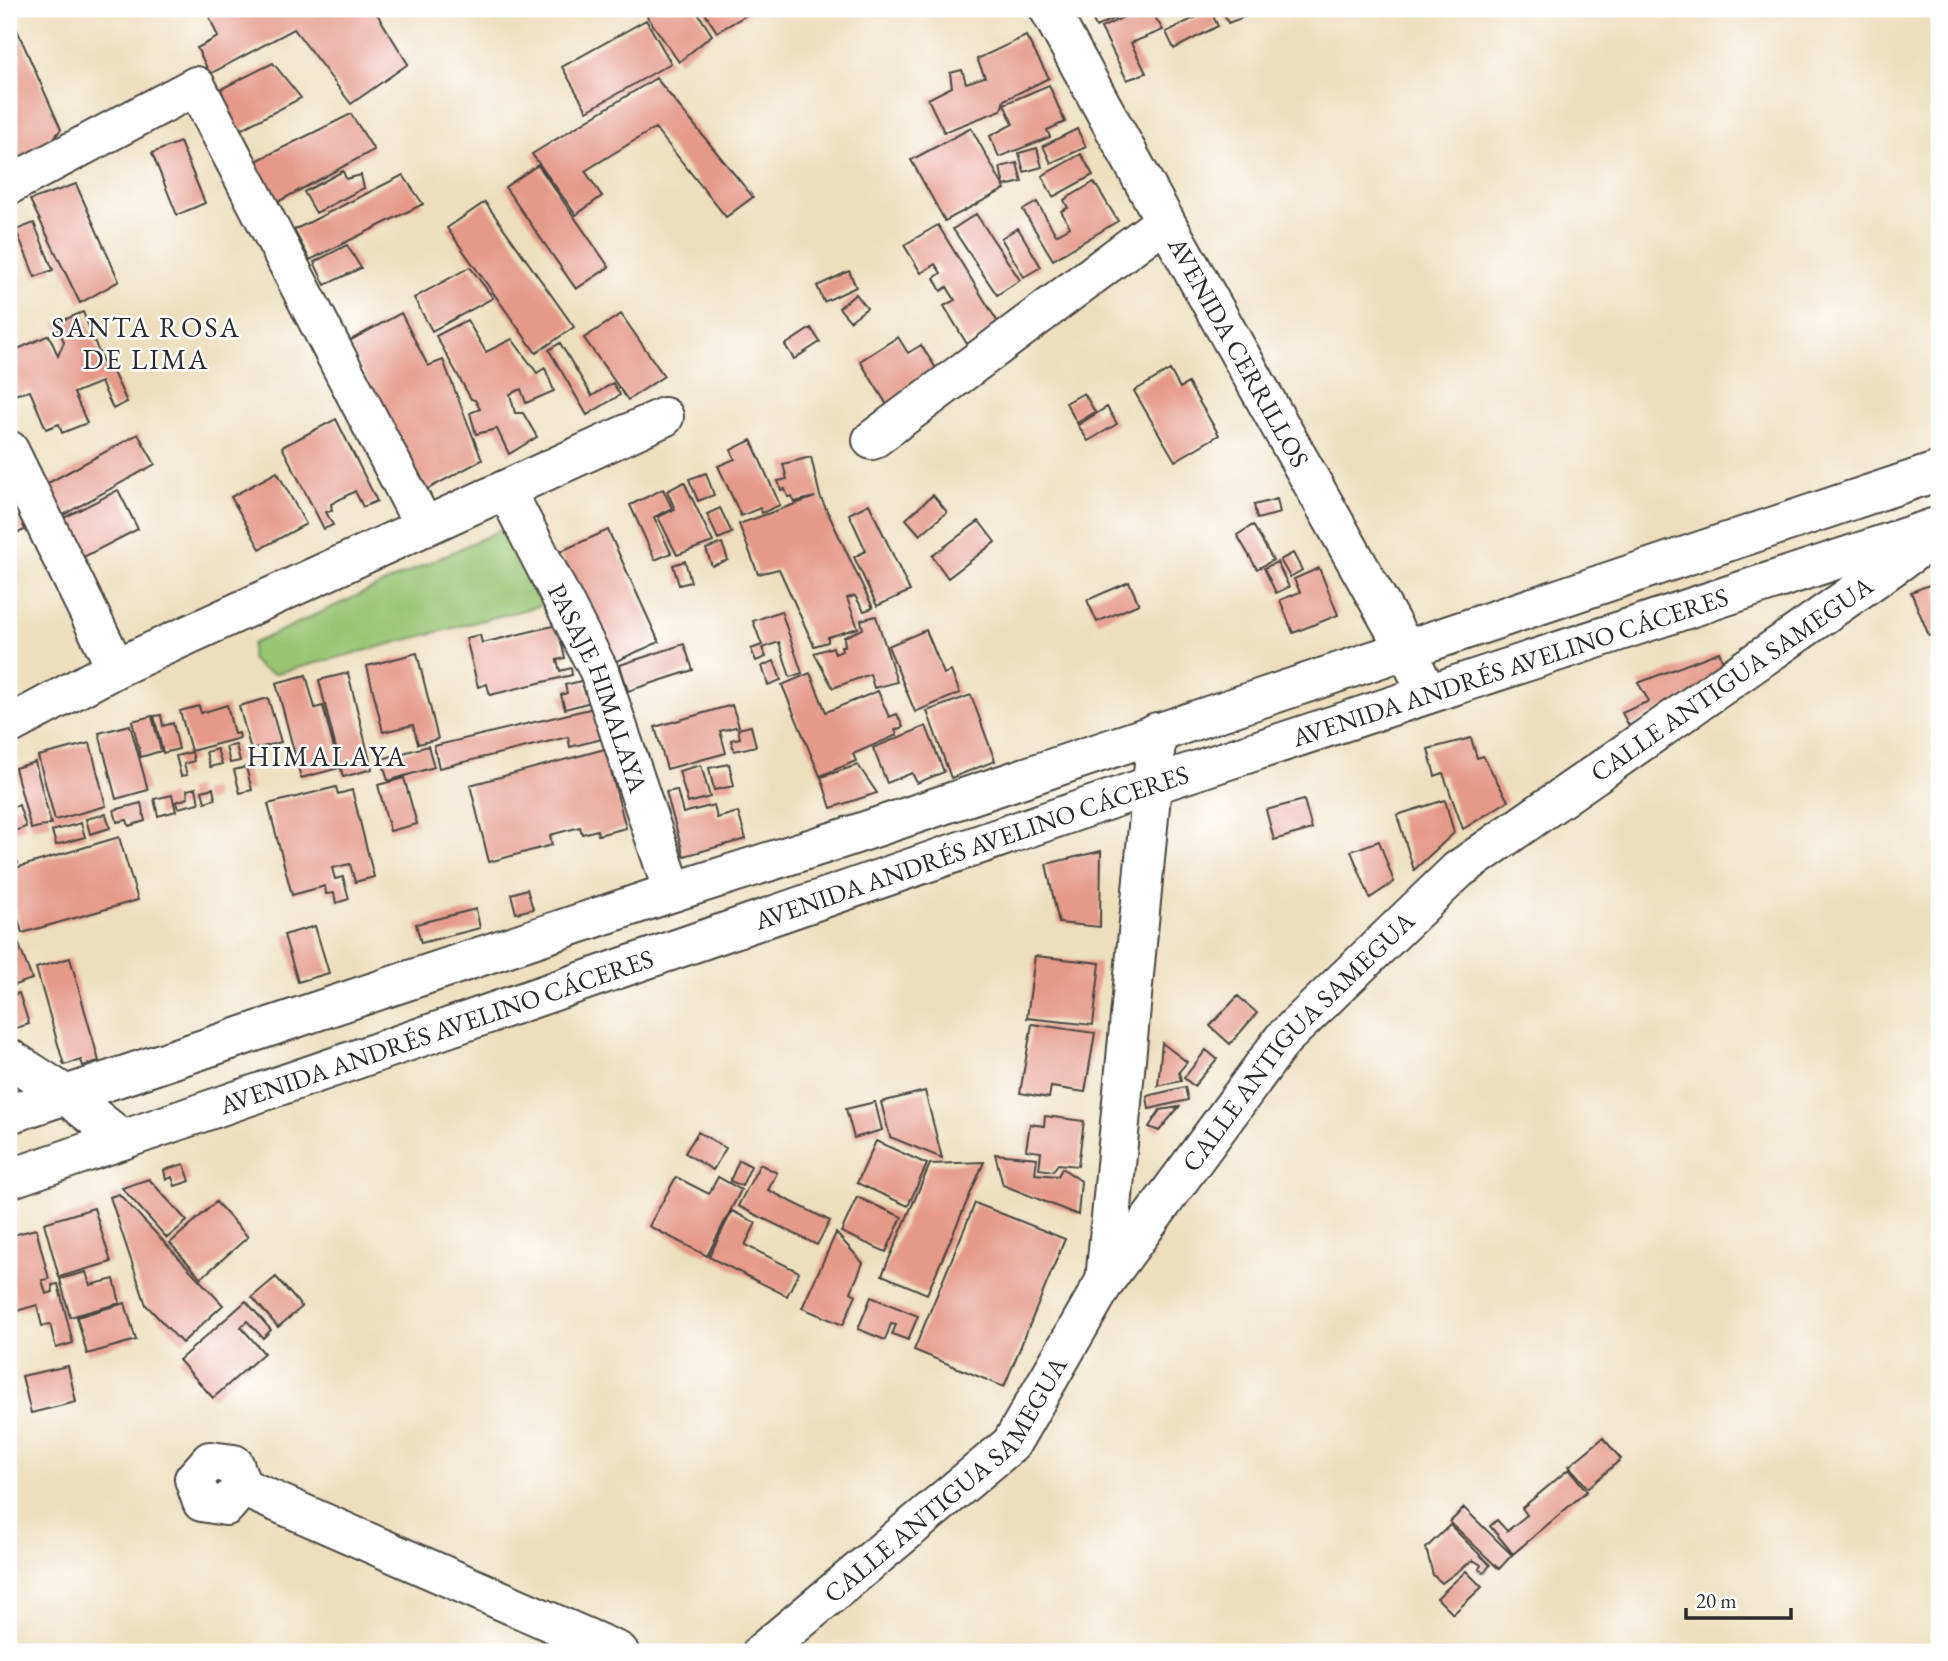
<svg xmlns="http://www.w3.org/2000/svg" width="1948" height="1661" viewBox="0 0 1948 1661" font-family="'EB Garamond',serif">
	<rect width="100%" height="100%" fill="#fff"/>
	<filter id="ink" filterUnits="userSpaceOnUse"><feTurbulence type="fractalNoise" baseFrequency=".0143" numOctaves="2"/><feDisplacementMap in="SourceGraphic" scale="14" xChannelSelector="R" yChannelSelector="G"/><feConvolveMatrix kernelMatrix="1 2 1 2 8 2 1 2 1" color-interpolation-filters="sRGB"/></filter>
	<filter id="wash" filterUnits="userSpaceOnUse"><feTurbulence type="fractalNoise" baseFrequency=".00686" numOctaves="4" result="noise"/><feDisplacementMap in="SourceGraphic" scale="28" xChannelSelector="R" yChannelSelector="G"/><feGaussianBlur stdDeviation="1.57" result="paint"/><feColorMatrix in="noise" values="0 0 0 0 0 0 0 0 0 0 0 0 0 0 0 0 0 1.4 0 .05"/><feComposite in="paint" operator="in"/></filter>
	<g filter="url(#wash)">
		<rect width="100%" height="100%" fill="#eddfbe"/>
		<path fill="#99c573" stroke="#62784f" stroke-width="2" d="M 509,526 L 550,603 L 274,674 L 260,668 L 251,659 L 252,644 Z"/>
		<g id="blocks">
			<path fill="#e59989" d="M 206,9 L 374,9 L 408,64 L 351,104 L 294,29 L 210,74 L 197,48 L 218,37 Z
				M 642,9 L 695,9 L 712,35 L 679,62 Z
				M 702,9 L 757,9 L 717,32 Z
				M 1088,9 L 1134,9 L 1096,27 Z
				M 1140,9 L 1150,9 L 1163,30 L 1131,43 L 1146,73 L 1127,80 L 1101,28 Z
				M 1222,9 L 1253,9 L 1255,13 L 1228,23 Z
				M 1210,10 L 1218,26 L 1174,49 L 1166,32 Z
				M 646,20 L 671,63 L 587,111 L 562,67 Z
				M 14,23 L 61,129 L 54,138 L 55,147 L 18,161 L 9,138 L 9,26 Z
				M 1026,36 L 1049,78 L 1004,100 L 1001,110 L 944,132 L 928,99 L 952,87 L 950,73 L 962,70 L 966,83 L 985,77 L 977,59 Z
				M 273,63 L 301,98 L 236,132 L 221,89 Z
				M 656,78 L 753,197 L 726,217 L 655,128 L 585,171 L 602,196 L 576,215 L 532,154 Z
				M 1049,85 L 1065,122 L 1047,130 L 1050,137 L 999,157 L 990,136 L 1013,124 L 1004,104 Z
				M 351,114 L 374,150 L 274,204 L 256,161 Z
				M 971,128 L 1005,189 L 945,221 L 911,160 Z
				M 1077,129 L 1086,147 L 1051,163 L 1043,146 Z
				M 180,142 L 205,203 L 177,215 L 152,153 Z
				M 1037,148 L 1042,167 L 1024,172 L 1019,153 Z
				M 1081,154 L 1093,175 L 1053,197 L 1042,176 Z
				M 1017,163 L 1022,182 L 1004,186 L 1000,167 Z
				M 538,165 L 609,267 L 576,289 L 505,187 Z
				M 343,171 L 346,179 L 361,175 L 364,188 L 316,213 L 304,192 Z
				M 403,175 L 423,204 L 310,260 L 294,230 Z
				M 1094,182 L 1118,221 L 1053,260 L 1023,210 L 1037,202 L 1056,235 L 1070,227 L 1061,211 L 1068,208 L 1064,200 Z
				M 76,184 L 119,281 L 80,303 L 30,200 Z
				M 485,202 L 574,327 L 536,353 L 447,228 Z
				M 976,214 L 1020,280 L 997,295 L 953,229 Z
				M 34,223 L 53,270 L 35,277 L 16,230 Z
				M 938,225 L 999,324 L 967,344 L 944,306 L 955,300 L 947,287 L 941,291 L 934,278 L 941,273 L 935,264 L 921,273 L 904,245 Z
				M 1018,228 L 1041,267 L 1024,277 L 1001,238 Z
				M 347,245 L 361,268 L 325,285 L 314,262 Z
				M 470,267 L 493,298 L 432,331 L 414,298 Z
				M 849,271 L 856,287 L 824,302 L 817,286 Z
				M 856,294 L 867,308 L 850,321 L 839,308 Z
				M 83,312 L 105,368 L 112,370 L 127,402 L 113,409 L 101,382 L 74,393 L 87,423 L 62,433 L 59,424 L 46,429 L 30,391 L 9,396 L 9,353 L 49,335 L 58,356 L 64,342 L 56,323 Z
				M 401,313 L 428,366 L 443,360 L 482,460 L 426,490 L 347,342 Z
				M 621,314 L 664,376 L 628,400 L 584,338 Z
				M 467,320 L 486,352 L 512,339 L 537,373 L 545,368 L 554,391 L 526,403 L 521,389 L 510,394 L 515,413 L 523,413 L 537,437 L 509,454 L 497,429 L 476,434 L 470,413 L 480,409 L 475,400 L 471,399 L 436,336 Z
				M 811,328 L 820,342 L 794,359 L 785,345 Z
				M 898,337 L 908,353 L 921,345 L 941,376 L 889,408 L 860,361 Z
				M 560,343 L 592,396 L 613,383 L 620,395 L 587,415 L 549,350 Z
				M 1170,370 L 1180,388 L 1188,383 L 1219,435 L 1175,461 L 1134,391 Z
				M 1084,393 L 1095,412 L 1077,423 L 1066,403 Z
				M 1107,407 L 1117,424 L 1088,441 L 1078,425 Z
				M 336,419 L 377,501 L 363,507 L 355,491 L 331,504 L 332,511 L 326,512 L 333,525 L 324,529 L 282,447 Z
				M 138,434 L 155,464 L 56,519 L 39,488 Z
				M 751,440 L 780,505 L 762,513 L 760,508 L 741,516 L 718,466 L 735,459 L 731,450 Z
				M 811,457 L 820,496 L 873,608 L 864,611 L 855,596 L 847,598 L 858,628 L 828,637 L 828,642 L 814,646 L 779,569 L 758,574 L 739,524 L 815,497 L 794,502 L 792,496 L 788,497 L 785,489 L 781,490 L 778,481 L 787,479 L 783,464 Z
				M 277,472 L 306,524 L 260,549 L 231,497 Z
				M 706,473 L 714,495 L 698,501 L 689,479 Z
				M 684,482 L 713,542 L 677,555 L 658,517 L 675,509 L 667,491 Z
				M 9,489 L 25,530 L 9,536 Z
				M 663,489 L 672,508 L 654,517 L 671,553 L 655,560 L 630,505 Z
				M 118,490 L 138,529 L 74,562 L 54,523 Z
				M 933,495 L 947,512 L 920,535 L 906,519 Z
				M 1277,499 L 1280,513 L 1257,519 L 1254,505 Z
				M 869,504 L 910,591 L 877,606 L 854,557 L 866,551 L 849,514 Z
				M 720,508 L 732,533 L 718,539 L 707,514 Z
				M 979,521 L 995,542 L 948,578 L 932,556 Z
				M 1253,525 L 1273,560 L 1257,569 L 1237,535 Z
				M 608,530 L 659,642 L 610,664 L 559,552 Z
				M 722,543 L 728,560 L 712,566 L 706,549 Z
				M 1293,553 L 1302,570 L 1290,577 L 1280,560 Z
				M 685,561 L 691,582 L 679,585 L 673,565 Z
				M 1277,562 L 1289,587 L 1276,593 L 1264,568 Z
				M 1319,568 L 1338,615 L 1293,633 L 1280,600 L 1300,592 L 1294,579 Z
				M 1129,582 L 1139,604 L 1097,622 L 1087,600 Z
				M 1937,582 L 1939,632 L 1929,636 L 1911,592 Z
				M 781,611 L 802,673 L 790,677 L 779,642 L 762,648 L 766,657 L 756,661 L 751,649 L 762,645 L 753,621 Z
				M 876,616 L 897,682 L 874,688 L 870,674 L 833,688 L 814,653 L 833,647 L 835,654 L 842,651 L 841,646 L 845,646 L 844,637 L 863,629 L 861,620 Z
				M 557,625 L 565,658 L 557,660 L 560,671 L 571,668 L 572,675 L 490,695 L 487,684 L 478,687 L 466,638 L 480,635 L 482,643 Z
				M 926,630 L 944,674 L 951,671 L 960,693 L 915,712 L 888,646 Z
				M 684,644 L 693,670 L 628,691 L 620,665 Z
				M 1719,652 L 1729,675 L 1629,726 L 1622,713 L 1649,701 L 1638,683 Z
				M 417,653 L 438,739 L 418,744 L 413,725 L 383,732 L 367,666 Z
				M 774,661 L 781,680 L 768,685 L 762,666 Z
				M 348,673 L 372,769 L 343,777 L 319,680 Z
				M 810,673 L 826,712 L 878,691 L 889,717 L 897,714 L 903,727 L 895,730 L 897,735 L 853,754 L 856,761 L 820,776 L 782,685 Z
				M 306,675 L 315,708 L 323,706 L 339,768 L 301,778 L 276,683 Z
				M 585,680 L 591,702 L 565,709 L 561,695 L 567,693 L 565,685 Z
				M 971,695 L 995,761 L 951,778 L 927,711 Z
				M 268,698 L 281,742 L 251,750 L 239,706 Z
				M 227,705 L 234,734 L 239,733 L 240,738 L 191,751 L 180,711 L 199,706 L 201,713 Z
				M 732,705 L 739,726 L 720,731 L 726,753 L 667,769 L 655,727 Z
				M 594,708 L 602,739 L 570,747 L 568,737 L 439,768 L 434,746 Z
				M 161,715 L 163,726 L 173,723 L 179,749 L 163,753 L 154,716 Z
				M 152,716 L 161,751 L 141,757 L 132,721 Z
				M 130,725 L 148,790 L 116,799 L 99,733 Z
				M 751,726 L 756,746 L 734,751 L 731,740 L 740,738 L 738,729 Z
				M 926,726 L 944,772 L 917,783 L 912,773 L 887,783 L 873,748 Z
				M 1471,738 L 1477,758 L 1483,756 L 1508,801 L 1463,829 L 1443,773 L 1435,776 L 1428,749 Z
				M 90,743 L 106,806 L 55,820 L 38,756 Z
				M 236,745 L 240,761 L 230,763 L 226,747 Z
				M 428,746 L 434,767 L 388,781 L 382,759 Z
				M 217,749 L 222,764 L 210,767 L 206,752 Z
				M 605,749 L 626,828 L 598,835 L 597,830 L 582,834 L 580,827 L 550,835 L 552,845 L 489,862 L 470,785 Z
				M 192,752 L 194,761 L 184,764 L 187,775 L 181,776 L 176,756 Z
				M 35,762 L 51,824 L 31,829 L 15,768 Z
				M 729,764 L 734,786 L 714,790 L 709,768 Z
				M 701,765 L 710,797 L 688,803 L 679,771 Z
				M 858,765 L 877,793 L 831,808 L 821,777 Z
				M 246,767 L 252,790 L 240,793 L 234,770 Z
				M 404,778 L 417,824 L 390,831 L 378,785 Z
				M 336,787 L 338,794 L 352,790 L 374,877 L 355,882 L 350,864 L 332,868 L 335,879 L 343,877 L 349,899 L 336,903 L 334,893 L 326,894 L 325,886 L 292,895 L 268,804 Z
				M 196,788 L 199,803 L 178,808 L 176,802 L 188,798 L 187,790 Z
				M 213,788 L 215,799 L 205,802 L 202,791 Z
				M 677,790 L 683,813 L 714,805 L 717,818 L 738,812 L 746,839 L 684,856 L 666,792 Z
				M 172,795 L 176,811 L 158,816 L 154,799 Z
				M 1304,800 L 1312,829 L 1274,840 L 1266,810 Z
				M 1445,800 L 1454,833 L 1414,870 L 1397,815 Z
				M 141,803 L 145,821 L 129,826 L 127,820 L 117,822 L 114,810 Z
				M 19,805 L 26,827 L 9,833 L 9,808 Z
				M 106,814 L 110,828 L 90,834 L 86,819 Z
				M 81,823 L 85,837 L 56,845 L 52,831 Z
				M 9,836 L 18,863 L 9,866 Z
				M 119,837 L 138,900 L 22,933 L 9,887 L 9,870 Z
				M 1379,841 L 1394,882 L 1370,898 L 1351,851 Z
				M 1101,851 L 1100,927 L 1059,923 L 1046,864 Z
				M 527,889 L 533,909 L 516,913 L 511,894 Z
				M 476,909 L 480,928 L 421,943 L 416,924 Z
				M 315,926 L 329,973 L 298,982 L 284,935 Z
				M 17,940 L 32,979 L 9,987 L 9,944 Z
				M 1035,956 L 1100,963 L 1093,1025 L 1027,1018 Z
				M 70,958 L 99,1061 L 83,1066 L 81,1060 L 64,1065 L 36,968 Z
				M 19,993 L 29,1024 L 10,1030 L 9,996 Z
				M 1238,996 L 1257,1013 L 1230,1044 L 1210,1026 Z
				M 1032,1024 L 1095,1033 L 1085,1092 L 1051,1087 L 1049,1098 L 1020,1093 Z
				M 1162,1043 L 1187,1062 L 1179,1072 L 1181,1081 L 1158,1086 Z
				M 1206,1050 L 1217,1059 L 1194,1086 L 1184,1078 Z
				M 1185,1087 L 1188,1100 L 1149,1109 L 1147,1096 Z
				M 925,1091 L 942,1158 L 890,1137 L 881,1102 Z
				M 875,1102 L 882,1130 L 854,1138 L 846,1109 Z
				M 1179,1107 L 1159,1131 L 1149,1127 L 1160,1110 Z
				M 1045,1116 L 1084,1121 L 1078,1166 L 1058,1164 L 1053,1171 L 1039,1169 L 1041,1152 L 1026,1150 L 1030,1124 L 1044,1126 Z
				M 698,1132 L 726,1148 L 713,1170 L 685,1153 Z
				M 876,1141 L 927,1164 L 908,1206 L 857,1183 Z
				M 995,1154 L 1037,1158 L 1035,1174 L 1058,1176 L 1062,1168 L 1081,1181 L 1078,1215 L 1003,1185 Z
				M 739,1160 L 751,1166 L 742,1186 L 730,1181 Z
				M 984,1162 L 927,1294 L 882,1275 L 930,1164 Z
				M 184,1164 L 190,1181 L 175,1186 L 172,1177 L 166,1180 L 164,1170 Z
				M 760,1164 L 777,1173 L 768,1190 L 830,1221 L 817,1245 L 738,1206 Z
				M 676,1177 L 709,1194 L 718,1177 L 741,1190 L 707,1256 L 649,1226 Z
				M 149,1179 L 187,1221 L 167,1238 L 122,1188 Z
				M 119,1194 L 223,1305 L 182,1343 L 146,1305 L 110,1197 Z
				M 857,1197 L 902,1217 L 886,1252 L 841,1232 Z
				M 216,1202 L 248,1237 L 201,1278 L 170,1243 Z
				M 975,1203 L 1065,1239 L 1004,1387 L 914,1350 Z
				M 94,1208 L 111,1262 L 59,1277 L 44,1223 Z
				M 732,1211 L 756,1223 L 745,1245 L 799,1272 L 787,1296 L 709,1257 Z
				M 36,1229 L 49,1279 L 42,1280 L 46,1294 L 53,1292 L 52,1285 L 58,1284 L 73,1343 L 56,1348 L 50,1324 L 42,1326 L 37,1305 L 13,1312 L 9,1294 L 9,1236 Z
				M 836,1233 L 863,1263 L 851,1292 L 856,1295 L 843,1325 L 802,1308 Z
				M 86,1272 L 90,1285 L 114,1279 L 120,1303 L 70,1317 L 60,1279 Z
				M 276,1277 L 302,1307 L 278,1327 L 252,1297 Z
				M 871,1297 L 918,1316 L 908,1340 L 892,1334 L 896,1325 L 891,1324 L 885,1340 L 858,1329 Z
				M 246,1301 L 271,1330 L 263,1338 L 247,1321 L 241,1327 L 264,1353 L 213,1398 L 179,1360 Z
				M 125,1303 L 136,1340 L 87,1354 L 77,1317 Z
				M 68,1366 L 76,1402 L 31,1413 L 22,1376 Z
				M 1603,1438 L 1621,1459 L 1588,1488 L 1569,1466 Z
				M 1569,1469 L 1587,1491 L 1513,1554 L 1490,1526 L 1497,1520 L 1507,1531 L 1527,1515 L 1522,1508 Z
				M 1464,1508 L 1512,1555 L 1499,1569 L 1450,1522 Z
				M 1450,1525 L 1490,1565 L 1484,1573 L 1479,1569 L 1481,1565 L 1473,1560 L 1442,1583 L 1433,1575 L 1426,1548 Z
				M 1466,1571 L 1482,1587 L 1453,1614 L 1437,1598 Z"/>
		</g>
	</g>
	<g filter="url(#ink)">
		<use href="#blocks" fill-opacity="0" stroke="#484641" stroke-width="2"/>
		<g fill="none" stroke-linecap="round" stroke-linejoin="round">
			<defs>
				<g id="minor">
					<path d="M 9,185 L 196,86 L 424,526"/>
					<path d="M 872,440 L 1165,221"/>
					<path d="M 9,450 L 116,668"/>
					<path id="s1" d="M 506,490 L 599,671 L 673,892"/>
					<path d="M 9,725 L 116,668 L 664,417"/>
					<path d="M 9,1058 L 66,1095 L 123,1140"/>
					<path d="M 1105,1281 L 1157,732"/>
					<path d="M 210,1461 L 234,1464 L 242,1487 L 226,1506 L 202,1502 L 194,1479 Z"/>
					<path d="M 242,1487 L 619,1652"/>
					<path id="s2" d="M 762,1652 L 1011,1444 L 1105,1281 L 1283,1039 L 1458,870 L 1939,534"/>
				</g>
				<g id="tertiary">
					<path id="s3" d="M 1049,9 L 1165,221 L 1406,650 L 1428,694"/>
				</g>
				<g id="trunk">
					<path d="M 9,1114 L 673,892 L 844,838 L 1939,471"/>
					<path id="s4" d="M 9,1179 L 1152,785 L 1939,526"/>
				</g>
			</defs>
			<use href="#minor" stroke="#484641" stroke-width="42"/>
			<use href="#tertiary" stroke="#484641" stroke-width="42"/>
			<use href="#trunk" stroke="#484641" stroke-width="42"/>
			<use href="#minor" stroke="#fff" stroke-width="38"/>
			<use href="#tertiary" stroke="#fff" stroke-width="38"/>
			<use href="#trunk" stroke="#fff" stroke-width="38"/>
		</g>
	</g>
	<g text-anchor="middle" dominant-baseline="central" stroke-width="5" stroke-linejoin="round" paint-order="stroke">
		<g font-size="26" fill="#2b2b2b" stroke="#fff">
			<text stroke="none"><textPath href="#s3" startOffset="392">AVENIDA CERRILLOS</textPath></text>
			<text stroke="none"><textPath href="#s4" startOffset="1586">AVENIDA ANDRÉS AVELINO CÁCERES</textPath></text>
			<text stroke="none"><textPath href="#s2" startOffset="1390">CALLE ANTIGUA SAMEGUA</textPath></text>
			<text stroke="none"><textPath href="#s1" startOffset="219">PASAJE HIMALAYA</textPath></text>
			<text stroke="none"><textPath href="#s4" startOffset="1018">AVENIDA ANDRÉS AVELINO CÁCERES</textPath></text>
			<text stroke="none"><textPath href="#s4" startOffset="452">AVENIDA ANDRÉS AVELINO CÁCERES</textPath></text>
			<text stroke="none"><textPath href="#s2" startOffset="821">CALLE ANTIGUA SAMEGUA</textPath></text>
			<text stroke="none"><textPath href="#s2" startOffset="254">CALLE ANTIGUA SAMEGUA</textPath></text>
		</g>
		<g font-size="28" letter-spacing="2" fill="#2b2b2b" stroke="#fff">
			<text x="146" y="327">SANTA ROSA<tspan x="146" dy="32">DE LIMA</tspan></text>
			<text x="327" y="756">HIMALAYA</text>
		</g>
	</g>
	<rect width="1948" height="1661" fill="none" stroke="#fff" stroke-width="35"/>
	<path d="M1686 1608v10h105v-10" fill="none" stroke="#2b2b2b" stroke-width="3.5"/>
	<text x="1696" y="1608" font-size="21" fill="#2b2b2b" stroke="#ffffff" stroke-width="5" paint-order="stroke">20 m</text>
</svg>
